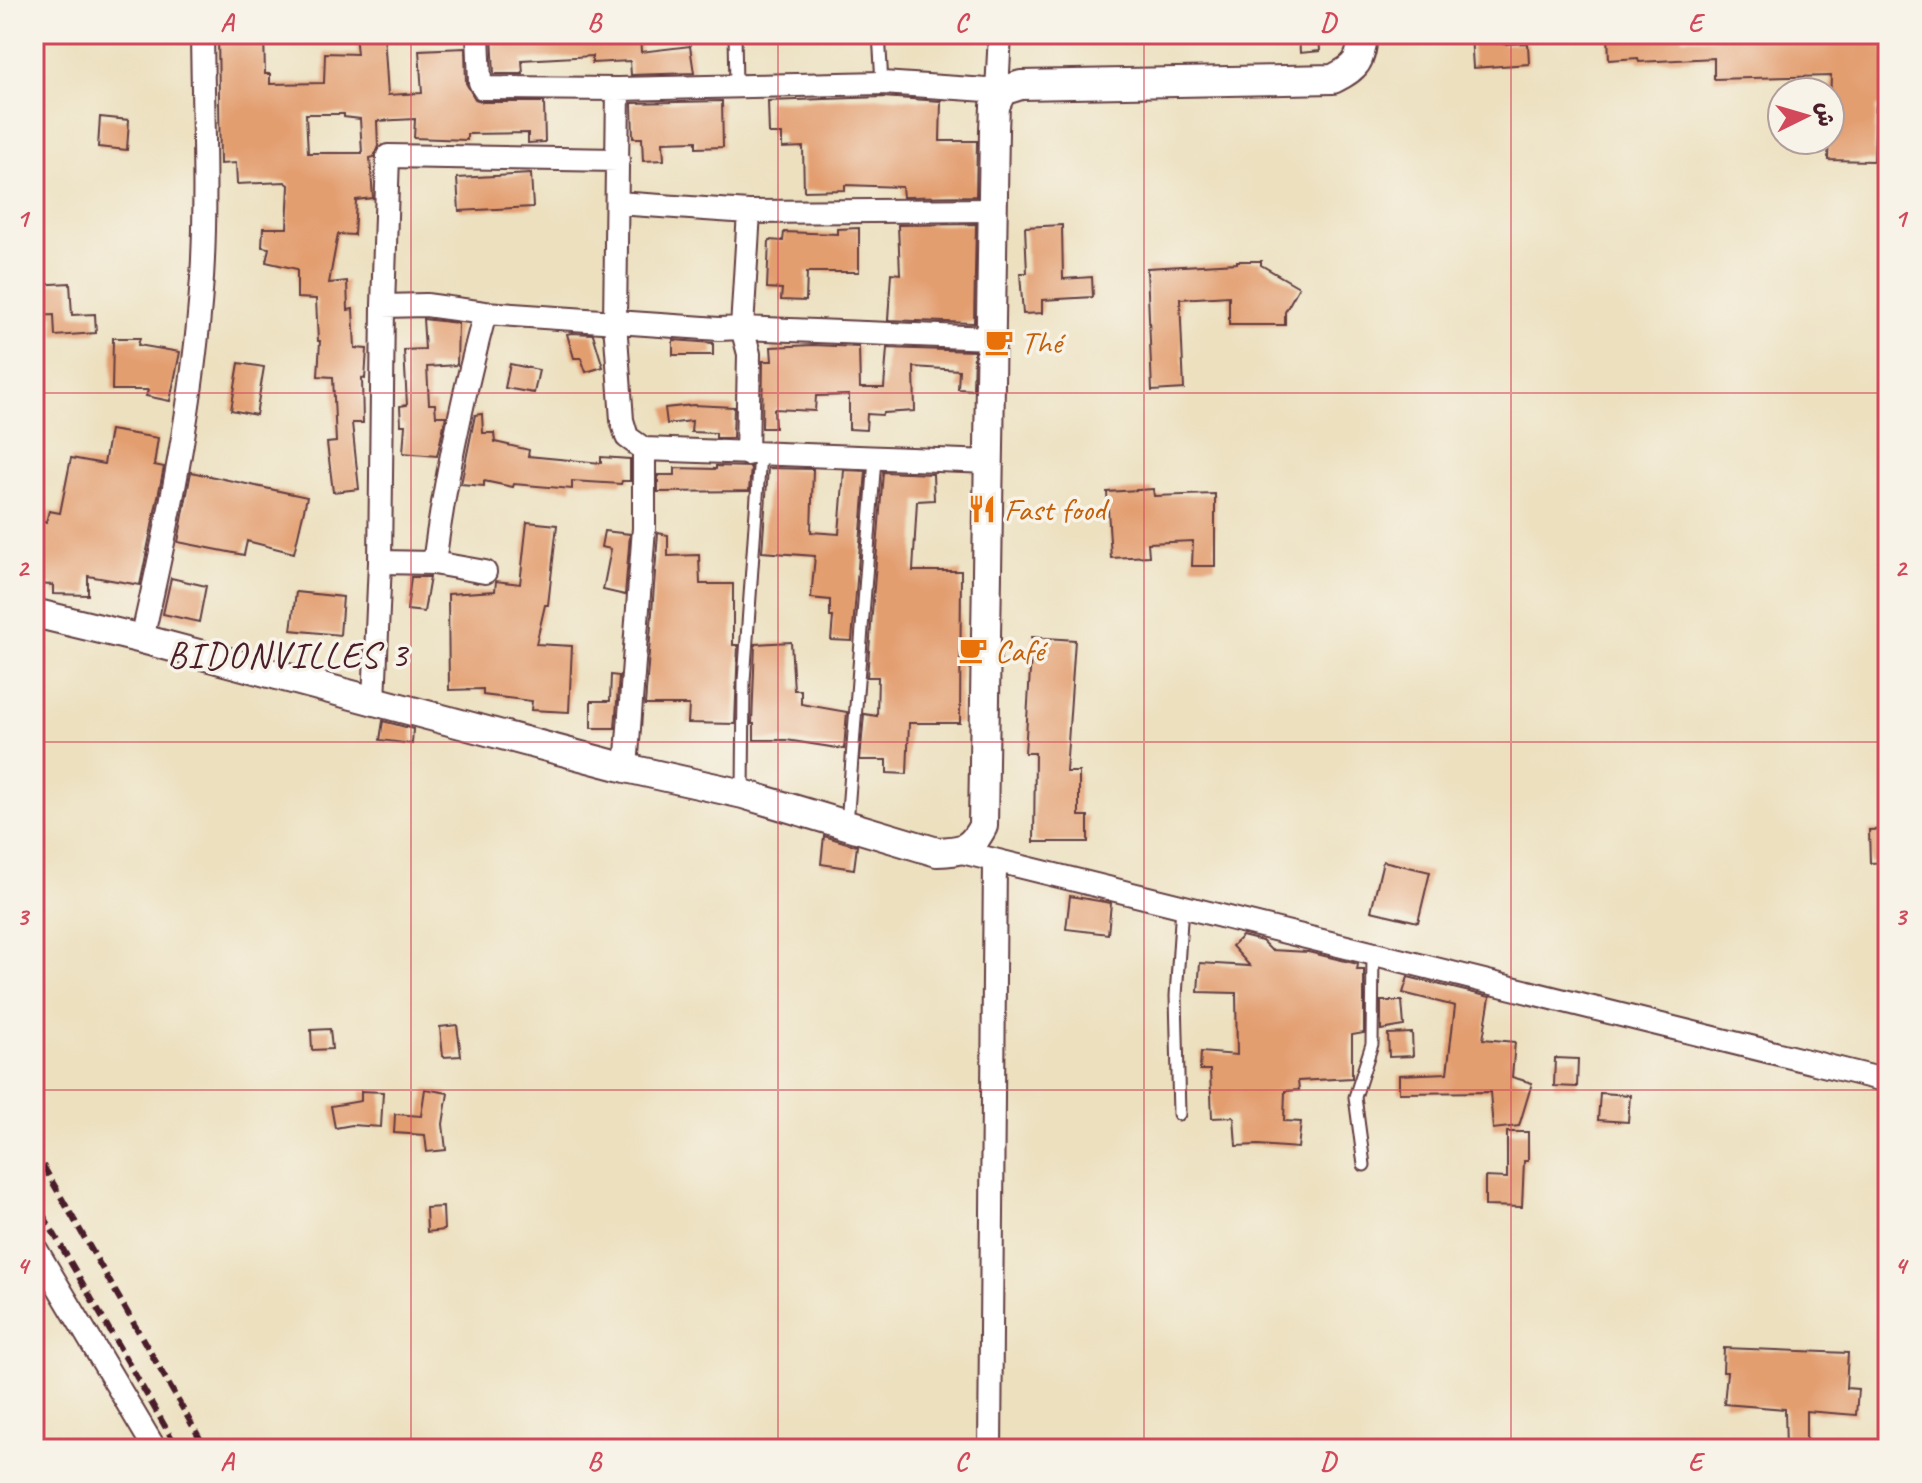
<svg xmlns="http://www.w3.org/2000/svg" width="1922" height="1483" viewBox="0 0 1922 1483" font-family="Caveat,'Playpen Sans Arabic',sans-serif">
	<rect width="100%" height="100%" fill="#f7f3e8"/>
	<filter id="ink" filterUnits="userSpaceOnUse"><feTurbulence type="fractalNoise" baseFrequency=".0125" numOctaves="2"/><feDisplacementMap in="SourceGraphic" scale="16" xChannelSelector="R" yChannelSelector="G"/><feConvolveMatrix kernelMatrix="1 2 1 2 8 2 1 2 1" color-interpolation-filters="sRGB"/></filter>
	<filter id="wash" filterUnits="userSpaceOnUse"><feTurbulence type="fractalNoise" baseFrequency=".006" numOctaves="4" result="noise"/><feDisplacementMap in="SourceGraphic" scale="32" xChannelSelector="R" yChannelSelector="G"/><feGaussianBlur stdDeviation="1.8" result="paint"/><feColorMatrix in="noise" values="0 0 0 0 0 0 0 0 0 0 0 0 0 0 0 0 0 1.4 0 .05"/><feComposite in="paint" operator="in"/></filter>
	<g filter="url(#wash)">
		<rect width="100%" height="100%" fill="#ece0bf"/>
		<g id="blocks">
			<path fill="#e39e6f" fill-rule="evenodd" d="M 218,34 L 264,34 L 265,74 L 270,74 L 270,84 L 324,83 L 325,53 L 357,54 L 355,34 L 384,34 L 388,95 L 422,93 L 419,50 L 465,48 L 466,83 L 475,99 L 483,102 L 544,102 L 545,142 L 528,143 L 528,133 L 467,134 L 467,140 L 414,138 L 415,119 L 377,121 L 378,146 L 374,157 L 370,158 L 373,198 L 356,200 L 354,235 L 338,234 L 329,283 L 347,281 L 348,310 L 353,309 L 355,348 L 367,349 L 365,379 L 362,378 L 363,423 L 352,423 L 359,489 L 333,492 L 327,443 L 336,442 L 333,377 L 318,376 L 320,341 L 318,341 L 316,299 L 297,298 L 297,269 L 266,262 L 269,248 L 262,247 L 263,228 L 287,228 L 289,185 L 285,182 L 237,184 L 236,163 L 220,164 ZM 306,114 L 344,114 L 344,117 L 360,119 L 362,153 L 308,153 Z
				M 492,34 L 640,34 L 641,52 L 690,46 L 694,73 L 631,75 L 630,61 L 592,63 L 592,56 L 522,60 L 523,74 L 494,74 Z
				M 1299,34 L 1319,34 L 1320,51 L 1300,53 Z
				M 1471,34 L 1503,34 L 1503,44 L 1528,43 L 1529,64 L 1473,68 Z
				M 1608,34 L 1682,34 L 1682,38 L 1716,38 L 1716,34 L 1883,34 L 1888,107 L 1876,106 L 1874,161 L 1828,160 L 1831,76 L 1714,79 L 1714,58 L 1639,62 L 1638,58 L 1609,60 Z
				M 882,97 L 941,101 L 940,141 L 977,141 L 976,196 L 903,197 L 902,187 L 845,185 L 845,190 L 804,191 L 803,147 L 782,148 L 782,134 L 769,134 L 768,101 Z
				M 722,101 L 723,147 L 696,148 L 696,141 L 663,142 L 664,160 L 643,161 L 642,138 L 633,138 L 632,103 Z
				M 100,117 L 129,120 L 127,150 L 98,147 Z
				M 531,174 L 533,207 L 459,211 L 457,178 Z
				M 976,224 L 974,323 L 888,320 L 891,273 L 900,274 L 898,225 Z
				M 1062,225 L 1063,279 L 1092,277 L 1093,297 L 1042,300 L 1042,313 L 1023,314 L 1020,273 L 1027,273 L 1025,227 Z
				M 859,228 L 859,272 L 807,272 L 806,301 L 781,300 L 782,289 L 767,288 L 769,240 L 783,241 L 784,232 L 837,234 L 837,229 Z
				M 1237,261 L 1261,261 L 1261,265 L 1299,287 L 1285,312 L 1285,325 L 1229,325 L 1229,296 L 1180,299 L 1184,389 L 1152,391 L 1147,268 L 1237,263 Z
				M 70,283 L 72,315 L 95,314 L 96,333 L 55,336 L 54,315 L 34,316 L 34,285 Z
				M 423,319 L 458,323 L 457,365 L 427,367 L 429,404 L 435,404 L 436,416 L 446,416 L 437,456 L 403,453 L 405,425 L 401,425 L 400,406 L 407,405 L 404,350 L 425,349 Z
				M 571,333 L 593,334 L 603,367 L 586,372 L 581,358 L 574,358 L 567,334 Z
				M 113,338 L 140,338 L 138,345 L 180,352 L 170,401 L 146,396 L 148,390 L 112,390 Z
				M 673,340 L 713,343 L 713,355 L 673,355 Z
				M 813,345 L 859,347 L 860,388 L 884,388 L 887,348 L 974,351 L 973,390 L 958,389 L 959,370 L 914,367 L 915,411 L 883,413 L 882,415 L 867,414 L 866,430 L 849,429 L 849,395 L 816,396 L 815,411 L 774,409 L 775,428 L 762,428 L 763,361 L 772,361 L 771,347 Z
				M 239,363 L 264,367 L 256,415 L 231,410 Z
				M 510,364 L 539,370 L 534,393 L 505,388 Z
				M 693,405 L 734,407 L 733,438 L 716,438 L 716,433 L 691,432 L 692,421 L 667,424 L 665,408 Z
				M 482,414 L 483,433 L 494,433 L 495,442 L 529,450 L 528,456 L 601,463 L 601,457 L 630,459 L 630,481 L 622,481 L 621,484 L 572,481 L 572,489 L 514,484 L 513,487 L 484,481 L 484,486 L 461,484 L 475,415 Z
				M 110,430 L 158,438 L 154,465 L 164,467 L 140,585 L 88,576 L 88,595 L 53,594 L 53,585 L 34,584 L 34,522 L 46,522 L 49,511 L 60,513 L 71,458 L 104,464 Z
				M 716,466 L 751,467 L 749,491 L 658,492 L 658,475 L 675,475 L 675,468 L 716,469 Z
				M 768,468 L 813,469 L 811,532 L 839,534 L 844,470 L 866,471 L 852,641 L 831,640 L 833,617 L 830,617 L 830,600 L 811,598 L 815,556 L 762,552 Z
				M 191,472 L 307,497 L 294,553 L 247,541 L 244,555 L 178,542 Z
				M 883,472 L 933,474 L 934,500 L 917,501 L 913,571 L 961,571 L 960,723 L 909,723 L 907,774 L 887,773 L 887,760 L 860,760 L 864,714 L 877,716 L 878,677 L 867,677 Z
				M 1153,489 L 1154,496 L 1215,494 L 1215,566 L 1192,566 L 1193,541 L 1148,543 L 1149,556 L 1111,558 L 1107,492 Z
				M 527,522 L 557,525 L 548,605 L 545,605 L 536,644 L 572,646 L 569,712 L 531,710 L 532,701 L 483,695 L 483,689 L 449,690 L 448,594 L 495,591 L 496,581 L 520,584 Z
				M 604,531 L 630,534 L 625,595 L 603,590 L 611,549 L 601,547 Z
				M 658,533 L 668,535 L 668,556 L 699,555 L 700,584 L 733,584 L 733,645 L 738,645 L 735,724 L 688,723 L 689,705 L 645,705 Z
				M 411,577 L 430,577 L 424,612 L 407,610 Z
				M 171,578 L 206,586 L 199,622 L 163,614 Z
				M 296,592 L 343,597 L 340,635 L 291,630 Z
				M 1032,637 L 1075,640 L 1066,772 L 1079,772 L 1079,816 L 1088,816 L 1088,842 L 1034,842 L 1035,753 L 1025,753 Z
				M 791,642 L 794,690 L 801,690 L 801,704 L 847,712 L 844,749 L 786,740 L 754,740 L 754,724 L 752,724 L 755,644 Z
				M 611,675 L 619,676 L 615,728 L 591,728 L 591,701 L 610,701 Z
				M 383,721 L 413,729 L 412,744 L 380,740 Z
				M 1888,829 L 1888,862 L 1870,863 L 1869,830 Z
				M 824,836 L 857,846 L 854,869 L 821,864 Z
				M 1383,861 L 1430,872 L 1418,922 L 1371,911 Z
				M 1070,896 L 1111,903 L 1108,934 L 1066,929 Z
				M 1242,936 L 1262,941 L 1271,950 L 1308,952 L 1358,964 L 1357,970 L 1364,970 L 1364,1033 L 1352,1035 L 1352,1078 L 1298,1081 L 1299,1090 L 1285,1091 L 1284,1121 L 1301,1122 L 1298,1148 L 1258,1145 L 1236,1146 L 1234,1117 L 1212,1118 L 1210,1070 L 1200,1070 L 1201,1052 L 1237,1055 L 1236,993 L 1198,992 L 1200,963 L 1250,966 L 1232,946 Z
				M 1408,977 L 1490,997 L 1483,1039 L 1515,1042 L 1512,1077 L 1532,1083 L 1519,1126 L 1493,1129 L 1490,1092 L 1399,1093 L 1399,1075 L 1447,1073 L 1455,1006 L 1403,993 Z
				M 1381,1001 L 1402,1001 L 1404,1026 L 1381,1030 Z
				M 457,1025 L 461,1056 L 443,1057 L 440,1027 Z
				M 330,1029 L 332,1049 L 312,1050 L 311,1030 Z
				M 1412,1033 L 1413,1056 L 1389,1057 L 1388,1034 Z
				M 1555,1058 L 1578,1059 L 1577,1087 L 1554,1086 Z
				M 425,1089 L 448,1093 L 443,1124 L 446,1150 L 427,1152 L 425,1135 L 394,1133 L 395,1114 L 421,1116 Z
				M 361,1091 L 383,1092 L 381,1127 L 352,1125 L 335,1128 L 331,1106 L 361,1101 Z
				M 1600,1093 L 1630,1095 L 1628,1122 L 1598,1120 Z
				M 1507,1132 L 1528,1132 L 1528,1161 L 1524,1161 L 1522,1207 L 1485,1206 L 1485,1177 L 1507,1178 Z
				M 443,1207 L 444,1230 L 427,1232 L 426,1208 Z
				M 1724,1348 L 1848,1353 L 1846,1388 L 1858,1389 L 1856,1415 L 1806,1411 L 1806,1449 L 1786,1449 L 1785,1409 L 1724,1404 L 1727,1372 L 1723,1372 Z"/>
		</g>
	</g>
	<g filter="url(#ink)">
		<use href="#blocks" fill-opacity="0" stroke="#623c41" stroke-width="2"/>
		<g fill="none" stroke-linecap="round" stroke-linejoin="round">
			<defs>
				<path id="service" d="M 735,34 L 736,85
					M 879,34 L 882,83
					M 743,793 L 744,681 L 760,454
					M 847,824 L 875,459
					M 1179,1114 L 1176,996 L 1182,906
					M 1364,1165 L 1355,1097 L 1372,1044 L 1373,953"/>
				<path id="minor" d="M 478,34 L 480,82 L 483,88 L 618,89 L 882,83 L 1002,91
					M 618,89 L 615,322 L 622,420 L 627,437 L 644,449 L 990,462
					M 997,91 L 1000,34
					M 617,203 L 749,212 L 992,210
					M 749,212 L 742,328 L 990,338
					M 383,306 L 388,156 L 618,160
					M 380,562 L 434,563 L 485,572
					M 434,563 C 445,478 463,396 485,313
					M 142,639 C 169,520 194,400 202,278 C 207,197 203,115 202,34
					M 374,701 L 380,562 L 383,306 L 426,305 L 485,313 L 719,329 L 742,328 L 749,354 L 747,454
					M 626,768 L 644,528 L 644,449
					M 958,851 L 1888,1081
					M 34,1246 L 155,1449
					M 990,1449 L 995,861"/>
				<path id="tertiary" d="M 34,613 L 142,639 L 626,768 L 743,794 L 937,852 C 962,851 971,850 983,826 L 994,130 L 995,106 L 1002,91 L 1021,85 L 1333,79 C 1357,67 1361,61 1363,34"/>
			</defs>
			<use href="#service" stroke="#623c41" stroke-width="15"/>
			<use href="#minor" stroke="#623c41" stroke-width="26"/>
			<use href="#tertiary" stroke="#623c41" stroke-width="32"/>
			<use href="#service" stroke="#fff" stroke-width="11"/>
			<use href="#minor" stroke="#fff" stroke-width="22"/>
			<use href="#tertiary" stroke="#fff" stroke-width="28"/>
			<path stroke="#4a1f2b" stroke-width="6" stroke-dasharray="12 6" stroke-linecap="butt" d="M 34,1150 L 206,1449
				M 34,1199 L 178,1449"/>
		</g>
	</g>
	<path fill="none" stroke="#d1495b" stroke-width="2" stroke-opacity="0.55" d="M 411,34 L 411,1449M 778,34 L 778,1449M 1144,34 L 1144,1449M 1511,34 L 1511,1449M 34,393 L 1888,393M 34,742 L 1888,742M 34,1090 L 1888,1090"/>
	<defs>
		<symbol id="cafe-bare" viewBox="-9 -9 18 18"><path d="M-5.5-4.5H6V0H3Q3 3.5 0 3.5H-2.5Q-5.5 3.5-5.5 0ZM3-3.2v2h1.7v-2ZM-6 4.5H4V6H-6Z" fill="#e8710a" stroke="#f7f3e8" stroke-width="2.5" paint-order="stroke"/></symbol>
		<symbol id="restaurant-bare" viewBox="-9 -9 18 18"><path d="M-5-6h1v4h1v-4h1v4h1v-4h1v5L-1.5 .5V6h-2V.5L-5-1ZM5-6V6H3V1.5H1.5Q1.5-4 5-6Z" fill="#e8710a" stroke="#f7f3e8" stroke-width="2.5" paint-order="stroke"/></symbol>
	</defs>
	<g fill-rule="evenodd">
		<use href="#cafe-bare" x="979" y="322" width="40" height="40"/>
		<use href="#restaurant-bare" x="962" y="489" width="40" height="40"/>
		<use href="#cafe-bare" x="953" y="630" width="40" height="40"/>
	</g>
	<g text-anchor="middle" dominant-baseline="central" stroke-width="7" stroke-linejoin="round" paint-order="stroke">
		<g font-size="32" fill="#c56008" stroke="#f7f3e8" text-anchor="start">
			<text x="1021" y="342">Thé</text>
			<text x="1004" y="509">Fast food</text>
			<text x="995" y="650">Café</text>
		</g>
		<g font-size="36" letter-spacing="2" fill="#4a1f2b" stroke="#f7f3e8">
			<text x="288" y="655">BIDONVILLES 3</text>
		</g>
	</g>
	<rect width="1922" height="1483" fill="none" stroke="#f7f3e8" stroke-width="88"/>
	<g transform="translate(1806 116) rotate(85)"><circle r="38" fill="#f7f3e8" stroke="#b29e9c" stroke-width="2"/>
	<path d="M0-6L14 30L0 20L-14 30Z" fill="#d1495b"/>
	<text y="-12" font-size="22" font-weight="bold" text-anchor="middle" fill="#4a1f2b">ش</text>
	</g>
	<rect x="44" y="44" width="1834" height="1395" fill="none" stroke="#d1495b" stroke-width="3"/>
	<g font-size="26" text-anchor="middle" font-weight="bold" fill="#d1495b">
		<text x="227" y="31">A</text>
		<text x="594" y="31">B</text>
		<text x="961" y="31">C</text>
		<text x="1328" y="31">D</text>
		<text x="1695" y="31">E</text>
		<text x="22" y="227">1</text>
		<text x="1900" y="227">1</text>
		<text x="22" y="576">2</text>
		<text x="1900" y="576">2</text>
		<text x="22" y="925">3</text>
		<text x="1900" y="925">3</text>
		<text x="22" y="1274">4</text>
		<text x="1900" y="1274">4</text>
		<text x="227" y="1470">A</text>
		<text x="594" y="1470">B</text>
		<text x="961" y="1470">C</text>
		<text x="1328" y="1470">D</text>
		<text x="1695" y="1470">E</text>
	</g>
</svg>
